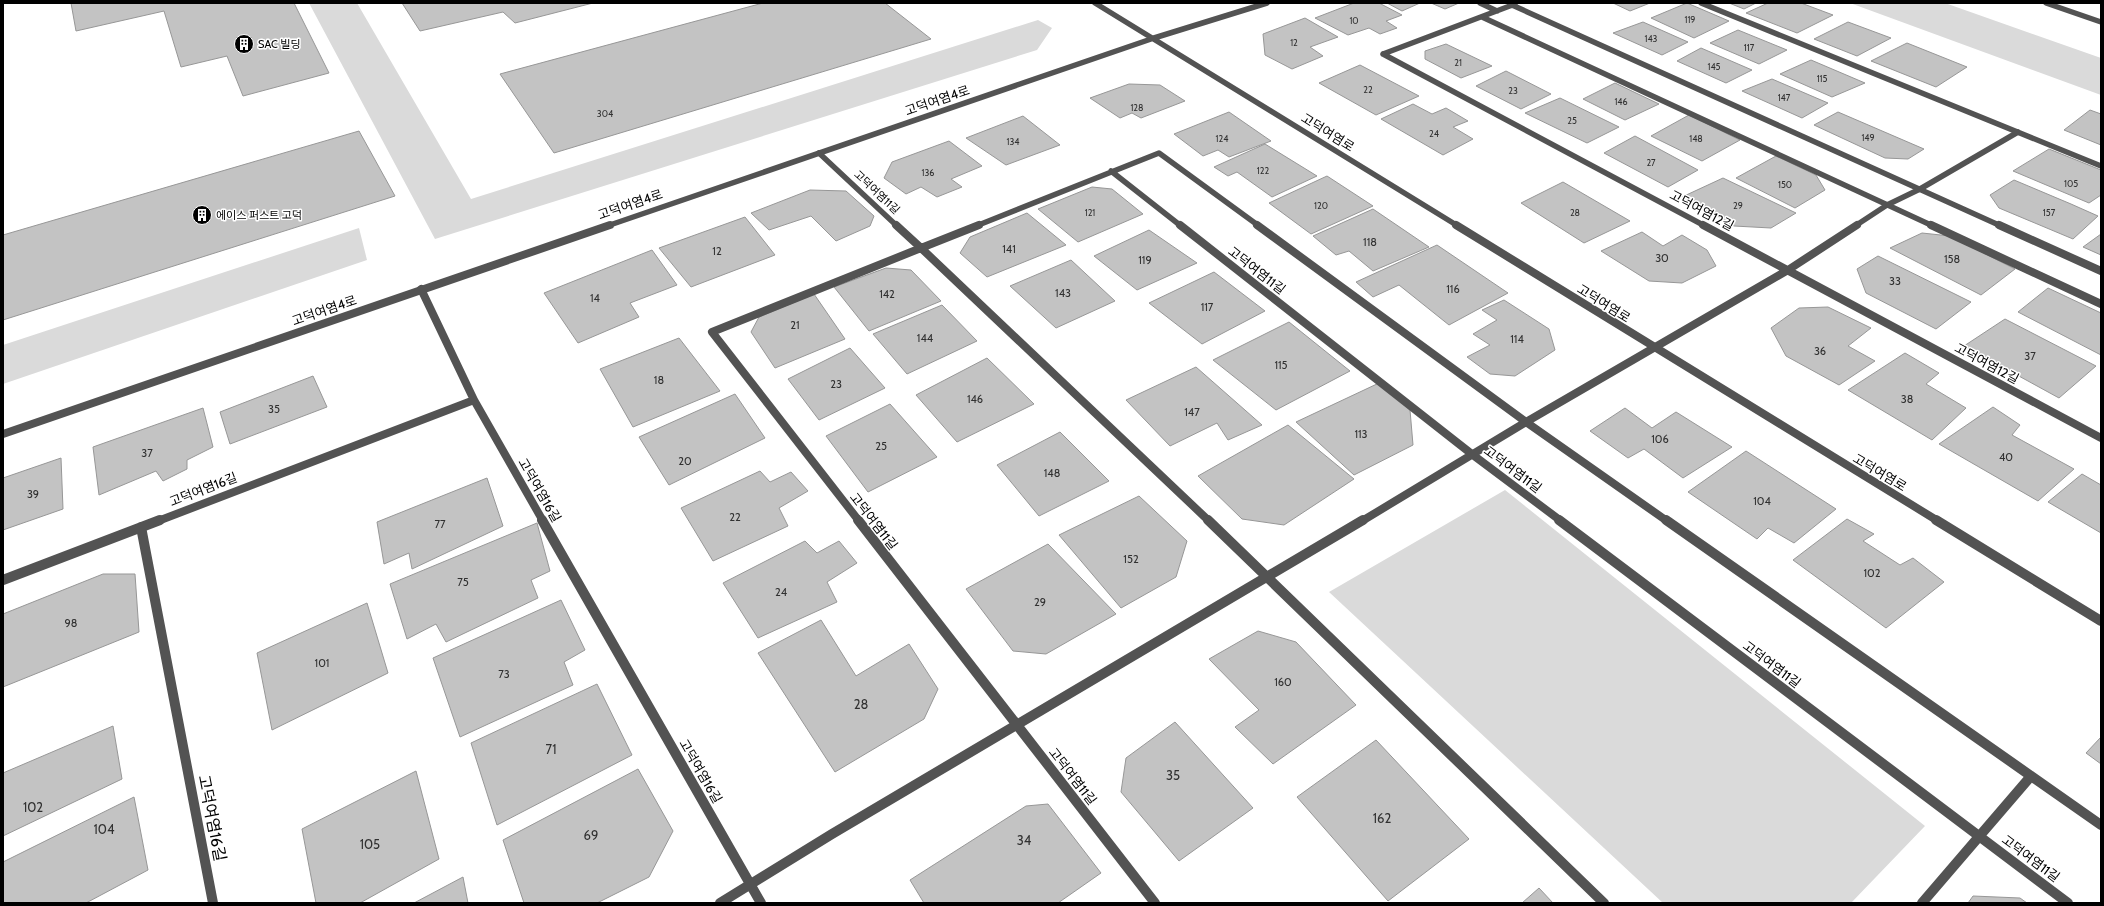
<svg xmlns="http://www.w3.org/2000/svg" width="2104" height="906" viewBox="0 0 2104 906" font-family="Cabin,'Noto Sans KR',sans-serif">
	<rect width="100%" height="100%" fill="#fff"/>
	<path fill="#dadada" d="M 309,3 L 357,3 L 471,199 L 1038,20 L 1052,28 L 1037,50 L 435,239 Z
		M 1850,3 L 1945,3 L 2101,58 L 2101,95 Z
		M 359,228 L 367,260 L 3,384 L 3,345 Z
		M 1505,490 L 1925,826 L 1851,903 L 1663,903 L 1329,592 Z"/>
	<path fill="#c3c3c3" stroke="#979797" d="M 71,3 L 294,3 L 329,73 L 243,96 L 227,56 L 181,67 L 164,11 L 76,31 Z
		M 402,3 L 593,3 L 515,23 L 503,12 L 420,31 Z
		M 763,3 L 885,3 L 931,39 L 554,153 L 500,74 Z
		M 1354,3 L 1379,3 L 1402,15 L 1386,21 L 1397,28 L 1380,34 L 1369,28 L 1348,35 L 1315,18 Z
		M 1387,3 L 1420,3 L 1402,11 Z
		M 1431,3 L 1459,3 L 1445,9 Z
		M 1613,3 L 1650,3 L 1630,11 Z
		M 1687,3 L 1729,21 L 1694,38 L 1651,18 Z
		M 1729,3 L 1756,3 L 1744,9 Z
		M 1768,3 L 1801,3 L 1833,15 L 1797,33 L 1746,13 Z
		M 1305,18 L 1338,37 L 1310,47 L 1323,56 L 1292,69 L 1265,55 L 1263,34 Z
		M 1643,22 L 1688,42 L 1662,55 L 1613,33 Z
		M 1848,22 L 1891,38 L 1857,56 L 1814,39 Z
		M 1738,30 L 1787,50 L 1759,64 L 1710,43 Z
		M 1907,43 L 1967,67 L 1936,87 L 1871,61 Z
		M 1446,44 L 1492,66 L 1461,78 L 1425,59 L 1425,51 Z
		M 1701,48 L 1752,70 L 1726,83 L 1677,61 Z
		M 1811,60 L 1865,83 L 1832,97 L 1780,74 Z
		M 1360,65 L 1419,96 L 1376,115 L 1319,83 Z
		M 1506,71 L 1551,94 L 1521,109 L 1476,86 Z
		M 1772,79 L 1828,103 L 1802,118 L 1742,91 Z
		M 1615,83 L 1659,104 L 1625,120 L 1583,99 Z
		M 1129,84 L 1160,85 L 1185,101 L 1141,118 L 1132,113 L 1120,118 L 1090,98 Z
		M 1560,98 L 1619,127 L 1587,143 L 1525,113 Z
		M 1413,104 L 1432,114 L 1446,108 L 1468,121 L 1453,127 L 1473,139 L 1443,155 L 1381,119 Z
		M 2090,110 L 2101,114 L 2101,145 L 2064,130 Z
		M 1229,112 L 1271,141 L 1229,157 L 1218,150 L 1203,156 L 1174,134 Z
		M 1838,112 L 1924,149 L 1908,159 L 1885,158 L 1814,125 Z
		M 1689,115 L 1740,140 L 1702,161 L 1651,136 Z
		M 1023,116 L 1060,145 L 1006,165 L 966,138 Z
		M 359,131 L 395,196 L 3,320 L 3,235 Z
		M 1635,136 L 1698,170 L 1668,187 L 1604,153 Z
		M 949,141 L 982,166 L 951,179 L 962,187 L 937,197 L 921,187 L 906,194 L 884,178 L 892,162 Z
		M 1265,144 L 1317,176 L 1272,197 L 1237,172 L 1228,176 L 1214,167 Z
		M 2049,149 L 2101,170 L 2101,195 L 2089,203 L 2013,171 Z
		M 1776,156 L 1816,175 L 1825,190 L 1795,208 L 1736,178 Z
		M 1327,176 L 1373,206 L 1311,234 L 1269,203 Z
		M 1723,178 L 1796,213 L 1771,228 L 1734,226 L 1682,197 Z
		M 2014,180 L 2071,204 L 2098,216 L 2073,239 L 1999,208 L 1990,195 Z
		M 1563,182 L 1630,221 L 1584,243 L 1521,203 Z
		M 1092,187 L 1112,189 L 1143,214 L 1078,242 L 1038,209 Z
		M 810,190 L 846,191 L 874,216 L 870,226 L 836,241 L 811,216 L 769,230 L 751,213 Z
		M 1373,209 L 1429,247 L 1373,271 L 1349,251 L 1336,255 L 1313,236 Z
		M 1027,213 L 1066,245 L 987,277 L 960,253 L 970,237 Z
		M 745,217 L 775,255 L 691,287 L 659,248 Z
		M 1149,230 L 1197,263 L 1137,290 L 1094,256 Z
		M 1642,232 L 1663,246 L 1682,235 L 1707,250 L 1716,266 L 1682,283 L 1649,281 L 1601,251 Z
		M 1922,233 L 1950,236 L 2015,269 L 1981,295 L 1890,248 Z
		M 2101,234 L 2101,255 L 2083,247 Z
		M 1437,245 L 1508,293 L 1449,325 L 1399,285 L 1373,297 L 1356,282 Z
		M 652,250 L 677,285 L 630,303 L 639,317 L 578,343 L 544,293 Z
		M 1878,256 L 1971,302 L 1936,329 L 1866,293 L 1857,269 Z
		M 1071,260 L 1115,301 L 1056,328 L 1010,286 Z
		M 886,268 L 911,270 L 941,301 L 869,331 L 834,287 Z
		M 1214,272 L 1265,311 L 1202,344 L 1149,303 Z
		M 2048,288 L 2101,313 L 2101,355 L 2018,312 Z
		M 814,294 L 845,339 L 775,368 L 751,332 L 759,317 Z
		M 1504,300 L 1549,329 L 1555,350 L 1515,376 L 1490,374 L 1467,357 L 1490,345 L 1473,334 L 1497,320 L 1482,310 Z
		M 942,305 L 977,341 L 907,374 L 873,334 Z
		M 1828,307 L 1871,328 L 1848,346 L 1875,361 L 1839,385 L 1786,356 L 1771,328 L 1799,308 Z
		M 2005,319 L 2096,366 L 2059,398 L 1964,346 Z
		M 1289,322 L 1350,371 L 1276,410 L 1213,360 Z
		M 679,338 L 720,391 L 633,427 L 600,369 Z
		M 850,348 L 885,388 L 819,420 L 788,379 Z
		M 1905,353 L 1939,373 L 1926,384 L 1966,408 L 1932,440 L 1848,390 Z
		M 987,358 L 1034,404 L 957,442 L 916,395 Z
		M 1196,367 L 1262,425 L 1228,440 L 1217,423 L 1170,446 L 1126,400 Z
		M 313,376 L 327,407 L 230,444 L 220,412 Z
		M 1379,383 L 1410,410 L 1413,445 L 1354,475 L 1296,422 Z
		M 735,394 L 765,438 L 669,485 L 639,437 Z
		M 890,404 L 937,457 L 868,492 L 826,436 Z
		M 1993,407 L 2020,425 L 2012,435 L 2074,469 L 2038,501 L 1939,444 Z
		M 203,408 L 213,447 L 187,460 L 187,469 L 163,481 L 156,471 L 99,495 L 93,447 Z
		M 1625,408 L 1652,428 L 1676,412 L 1732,447 L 1683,478 L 1644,449 L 1628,458 L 1590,431 Z
		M 1288,425 L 1354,479 L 1284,525 L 1242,519 L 1198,476 Z
		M 1060,432 L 1109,481 L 1039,516 L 997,465 Z
		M 1746,451 L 1836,509 L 1794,543 L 1768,528 L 1757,539 L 1688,492 Z
		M 61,458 L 63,509 L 3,530 L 3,478 Z
		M 760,471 L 770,482 L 791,472 L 808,491 L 779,508 L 788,526 L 713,561 L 681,508 Z
		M 2082,474 L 2101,485 L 2101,533 L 2048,502 Z
		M 487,478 L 503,526 L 412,569 L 409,553 L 384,564 L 377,522 Z
		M 1139,496 L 1187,541 L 1176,577 L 1121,608 L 1059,535 Z
		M 1847,519 L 1874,534 L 1863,541 L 1900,565 L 1913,558 L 1944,582 L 1886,628 L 1793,560 Z
		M 537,523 L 550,571 L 531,580 L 538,598 L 446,642 L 436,624 L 407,639 L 390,584 Z
		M 805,541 L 817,553 L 839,541 L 857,563 L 827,582 L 837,602 L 758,638 L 723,583 Z
		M 1048,544 L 1116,614 L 1046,654 L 1013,651 L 966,589 Z
		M 103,574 L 135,574 L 139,632 L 3,687 L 3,614 Z
		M 561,600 L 585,650 L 564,662 L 573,685 L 460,737 L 433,658 Z
		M 367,603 L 388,673 L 272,730 L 257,653 Z
		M 821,620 L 856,676 L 909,644 L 938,689 L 924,719 L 835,772 L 758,653 Z
		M 1258,631 L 1296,642 L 1356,705 L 1273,764 L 1235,727 L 1259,710 L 1209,659 Z
		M 597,684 L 632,755 L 497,825 L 471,743 Z
		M 1175,722 L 1253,808 L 1179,861 L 1121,792 L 1126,758 Z
		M 113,726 L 122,779 L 3,836 L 3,773 Z
		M 2101,737 L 2101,764 L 2086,753 Z
		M 1376,740 L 1469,839 L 1388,901 L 1297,797 Z
		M 638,769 L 673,831 L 649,877 L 597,903 L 524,903 L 503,840 Z
		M 416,771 L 439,859 L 360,903 L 316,903 L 302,829 Z
		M 134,797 L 148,870 L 86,903 L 3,903 L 3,862 Z
		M 1048,804 L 1101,873 L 1058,903 L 924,903 L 910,880 L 1026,806 Z
		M 463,877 L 468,903 L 414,903 Z
		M 1539,888 L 1553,903 L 1522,903 Z
		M 1973,896 L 2020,898 L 2027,903 L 1968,903 Z"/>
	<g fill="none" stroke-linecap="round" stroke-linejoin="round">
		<path stroke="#535353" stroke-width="5.5" d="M 1480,3 L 1497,11
			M 1701,3 L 2101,166
			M 1512,5 L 2001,226
			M 1482,17 L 1933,226
			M 1383,54 L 1705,226
			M 1383,54 L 1515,4
			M 819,153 L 897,226
			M 1111,171 L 1181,226
			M 976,226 L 1159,153 L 1259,226
			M 1855,226 L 1887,205 L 1920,189 L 2018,132"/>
		<path stroke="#535353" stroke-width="8" d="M 979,225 L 921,248 L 1209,521
			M 1180,225 L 1473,455 L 1561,521
			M 1257,225 L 1526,422 L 1667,521
			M 1703,225 L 2101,438
			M 1931,225 L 2101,304
			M 1999,225 L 2101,271
			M 421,289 L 474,400 L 543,521
			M 158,521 L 474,400
			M 859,521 L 712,332 L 921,248 L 896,225
			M 1362,521 L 1526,422 L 1788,270 L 1857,225"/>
		<path stroke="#535353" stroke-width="10" d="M 542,520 L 761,903
			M 858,520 L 1155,903
			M 1208,520 L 1604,903
			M 1559,520 L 2068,903
			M 1666,520 L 2101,825
			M 141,527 L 213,903
			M 3,580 L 160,520
			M 720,903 L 832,834 L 1363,520
			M 1922,903 L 2031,776"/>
		<path stroke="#535353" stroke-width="5.5" d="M 1095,3 L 1458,226
			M 2046,3 L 2101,22
			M 607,226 L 1154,38 L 1267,3"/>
		<path stroke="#535353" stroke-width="8" d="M 1456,225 L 1938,521
			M 3,434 L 610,225"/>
		<path stroke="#535353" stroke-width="10" d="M 1936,520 L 2101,621"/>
	</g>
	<defs>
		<symbol id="building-disc" viewBox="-11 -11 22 22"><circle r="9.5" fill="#000" stroke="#fff"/><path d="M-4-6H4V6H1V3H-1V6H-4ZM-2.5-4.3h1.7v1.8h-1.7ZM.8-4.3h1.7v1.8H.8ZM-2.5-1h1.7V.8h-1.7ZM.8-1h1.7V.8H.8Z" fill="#fff"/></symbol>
	</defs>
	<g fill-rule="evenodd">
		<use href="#building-disc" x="233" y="33" width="22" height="22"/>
		<use href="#building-disc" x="191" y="204" width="22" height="22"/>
	</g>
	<g text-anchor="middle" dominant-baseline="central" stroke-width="3" stroke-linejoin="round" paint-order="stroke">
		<g font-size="9" fill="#313131">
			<text x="1690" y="19">119</text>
			<text x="1354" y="20">10</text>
			<text x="1651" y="38">143</text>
			<text x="1294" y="42">12</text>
			<text x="1749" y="47">117</text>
			<text x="1458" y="62">21</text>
			<text x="1714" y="66">145</text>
			<text x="1822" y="78">115</text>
			<text x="1368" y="89">22</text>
			<text x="1513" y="90">23</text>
			<text x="1784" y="97">147</text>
			<text x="1621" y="101">146</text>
			<text x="1137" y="107">128</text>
			<text x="605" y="113">304</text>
			<text x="1572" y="120">25</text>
			<text x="1434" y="133">24</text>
			<text x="1868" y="137">149</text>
			<text x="1222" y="138">124</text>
			<text x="1696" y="138">148</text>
			<text x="1013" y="141">134</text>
			<text x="1651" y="162">27</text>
			<text x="1263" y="170">122</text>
			<text x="928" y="172">136</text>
			<text x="2071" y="183">105</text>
			<text x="1785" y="184">150</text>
			<text x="1321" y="205">120</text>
			<text x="1738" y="205">29</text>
			<text x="1090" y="212">121</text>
			<text x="1575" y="212">28</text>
			<text x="2049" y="212">157</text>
		</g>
		<g font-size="11" fill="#000" stroke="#fff" text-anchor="start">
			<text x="258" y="44">SAC 빌딩</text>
			<text x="216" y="215">에이스 퍼스트 고덕</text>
		</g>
		<g font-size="11" fill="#000" stroke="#fff">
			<text transform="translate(877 192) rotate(43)">고덕여염11길</text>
		</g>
		<g font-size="11" fill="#313131">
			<text x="1370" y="242">118</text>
			<text x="1009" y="249">141</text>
			<text x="717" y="251">12</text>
			<text x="1662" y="258">30</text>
			<text x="1952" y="259">158</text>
			<text x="1145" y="260">119</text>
			<text x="1895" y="281">33</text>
			<text x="1453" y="289">116</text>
			<text x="1063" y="293">143</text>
			<text x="887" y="294">142</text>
			<text x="595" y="298">14</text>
			<text x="1207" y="307">117</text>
			<text x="795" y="325">21</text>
			<text x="925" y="338">144</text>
			<text x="1517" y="339">114</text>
			<text x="1820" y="351">36</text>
			<text x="2030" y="356">37</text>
			<text x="1281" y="365">115</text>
			<text x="659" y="380">18</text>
			<text x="836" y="384">23</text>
			<text x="975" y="399">146</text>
			<text x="1907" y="399">38</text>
			<text x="274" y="409">35</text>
			<text x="1192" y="412">147</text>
			<text x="1361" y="434">113</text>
			<text x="1660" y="439">106</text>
			<text x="881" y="446">25</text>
			<text x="147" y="453">37</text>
			<text x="2006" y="457">40</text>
			<text x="685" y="461">20</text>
			<text x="1052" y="473">148</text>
			<text x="33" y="494">39</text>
			<text x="1762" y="501">104</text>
			<text x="735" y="517">22</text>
			<text x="440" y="524">77</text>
			<text x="1131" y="559">152</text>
			<text x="1872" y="573">102</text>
			<text x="463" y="582">75</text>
			<text x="781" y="592">24</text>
			<text x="1040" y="602">29</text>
			<text x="71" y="623">98</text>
			<text x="322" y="663">101</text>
			<text x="504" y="674">73</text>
			<text x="1283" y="682">160</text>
		</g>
		<g font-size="13" fill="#000" stroke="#fff">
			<text transform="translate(937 100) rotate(-19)">고덕여염4로</text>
			<text transform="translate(1328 132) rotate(32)">고덕여염로</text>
			<text transform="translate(630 204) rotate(-19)">고덕여염4로</text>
			<text transform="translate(1702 210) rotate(28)">고덕여염12길</text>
			<text transform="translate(1257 270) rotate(38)">고덕여염11길</text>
			<text transform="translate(1604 303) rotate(32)">고덕여염로</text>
			<text transform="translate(324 310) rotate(-19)">고덕여염4로</text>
			<text transform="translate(1987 363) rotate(28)">고덕여염12길</text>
			<text transform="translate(1513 469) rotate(37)">고덕여염11길</text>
			<text transform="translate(1880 472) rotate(31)">고덕여염로</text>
			<text transform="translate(203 489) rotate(-21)">고덕여염16길</text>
			<text transform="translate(540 490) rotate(60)">고덕여염16길</text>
			<text transform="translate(874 521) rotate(52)">고덕여염11길</text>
			<text transform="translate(1772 664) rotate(37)">고덕여염11길</text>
			<text transform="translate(701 771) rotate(60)">고덕여염16길</text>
			<text transform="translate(1073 776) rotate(52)">고덕여염11길</text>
			<text transform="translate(2031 858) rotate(37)">고덕여염11길</text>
		</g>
		<g font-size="13" fill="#313131">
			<text x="861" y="704">28</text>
			<text x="551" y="749">71</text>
			<text x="1173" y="775">35</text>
			<text x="33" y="807">102</text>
			<text x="1382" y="818">162</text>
			<text x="104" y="829">104</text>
			<text x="591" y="835">69</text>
			<text x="1024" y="840">34</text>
			<text x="370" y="844">105</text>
		</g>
		<g font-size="16" fill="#000" stroke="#fff">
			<text transform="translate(212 818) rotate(79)">고덕여염16길</text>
		</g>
	</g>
	<rect width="2104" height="906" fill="none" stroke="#000000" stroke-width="8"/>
</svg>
